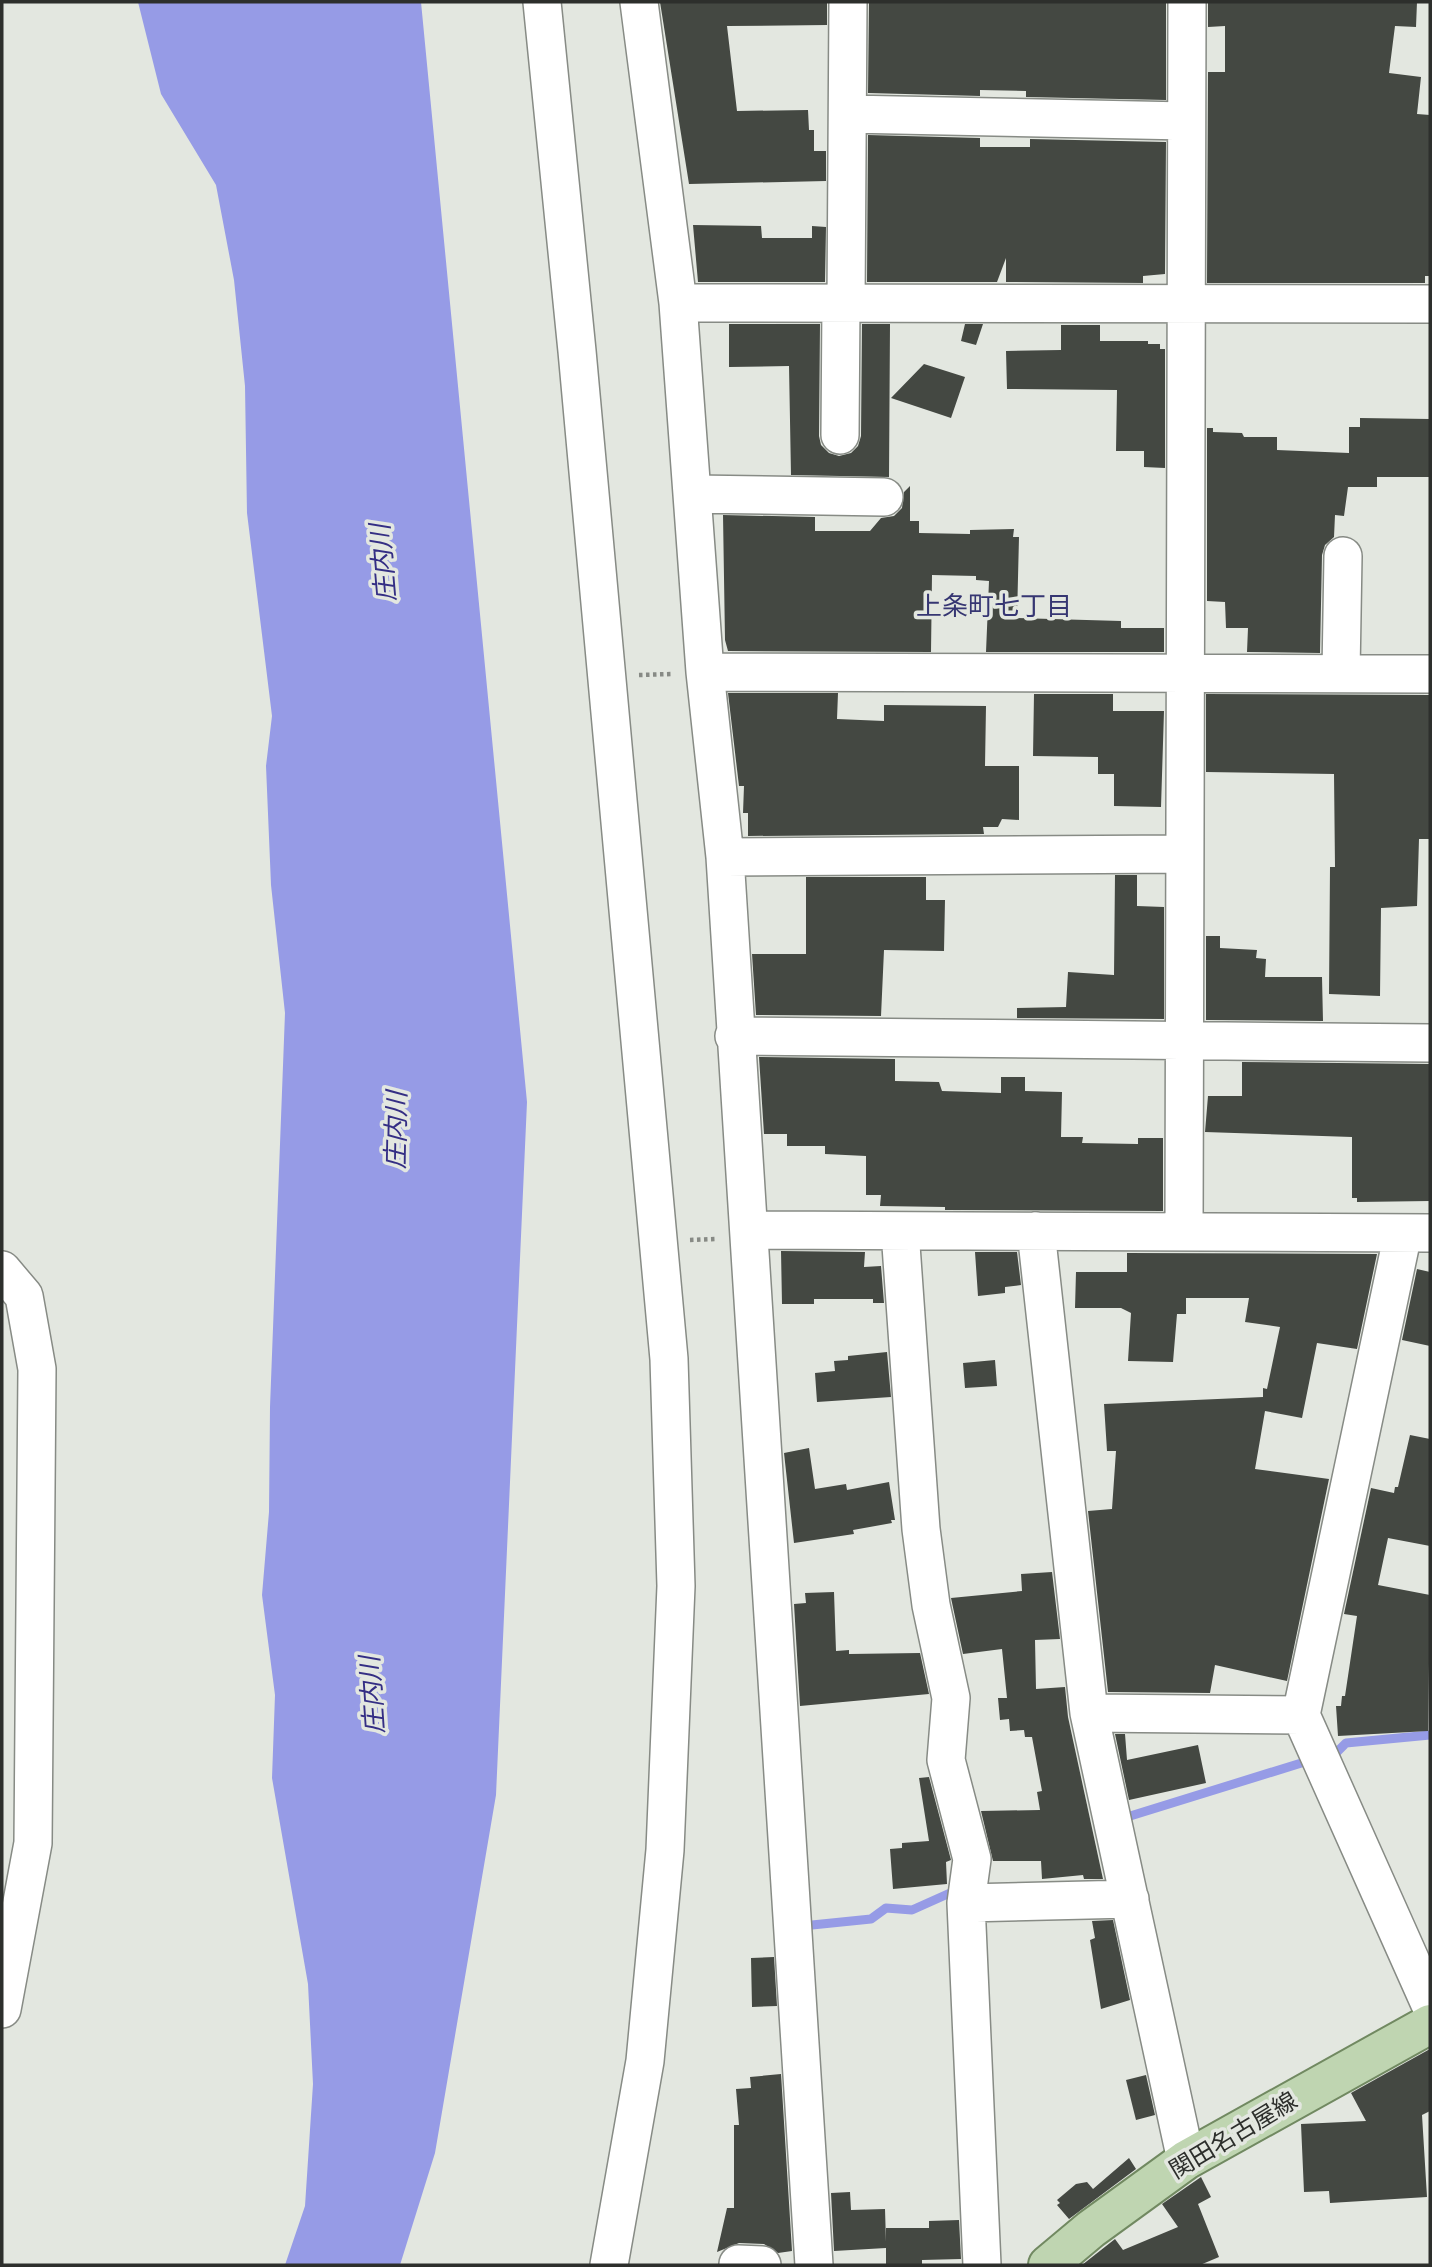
<svg xmlns="http://www.w3.org/2000/svg" width="1432" height="2267" viewBox="0 0 1432 2267" font-family="Poppins,'Noto Sans JP',sans-serif">
	<rect width="100%" height="100%" fill="#e3e7e0"/>
	<path fill="#969be6" d="M 138,2 L 421,2 L 527,1102 L 496,1795 L 435,2153 L 400,2265 L 285,2265 L 305,2206 L 313,2084 L 308,1984 L 272,1778 L 275,1695 L 262,1595 L 269,1512 L 270,1407 L 285,1013 L 271,885 L 266,766 L 272,716 L 247,513 L 245,386 L 234,280 L 216,185 L 161,94 Z"/>
	<g fill="none" stroke-linecap="round" stroke-linejoin="round">
		<path stroke="#969be6" stroke-width="9" d="M 1334,1755 L 1346,1743 L 1430,1735
			M 1127,1817 L 1311,1760
			M 812,1925 L 871,1919 L 886,1908 L 912,1910 L 950,1893"/>
	</g>
	<path fill="#444842" d="M 660,2 L 827,2 L 827,25 L 727,26 L 737,111 L 808,110 L 809,130 L 814,130 L 814,151 L 826,151 L 826,181 L 689,184 Z
		M 869,2 L 1166,2 L 1166,100 L 1026,97 L 1026,91 L 980,90 L 980,96 L 868,93 Z
		M 1208,2 L 1417,2 L 1416,27 L 1395,26 L 1389,73 L 1421,77 L 1417,114 L 1430,115 L 1430,276 L 1425,276 L 1425,283 L 1207,283 L 1208,72 L 1225,72 L 1225,26 L 1208,27 Z
		M 868,135 L 980,138 L 980,147 L 1030,147 L 1030,139 L 1166,142 L 1165,274 L 1143,276 L 1143,283 L 1006,282 L 1006,258 L 997,282 L 867,282 Z
		M 693,225 L 761,226 L 762,238 L 812,238 L 812,226 L 826,227 L 825,282 L 698,282 Z
		M 729,324 L 820,324 L 819,436 L 821,445 L 829,453 L 839,456 L 851,453 L 858,446 L 861,436 L 862,324 L 890,324 L 889,477 L 791,475 L 789,366 L 729,367 Z
		M 965,324 L 983,324 L 976,345 L 961,341 Z
		M 1061,325 L 1100,325 L 1100,341 L 1148,341 L 1148,344 L 1160,344 L 1160,349 L 1165,349 L 1165,468 L 1144,467 L 1144,451 L 1116,451 L 1117,390 L 1007,389 L 1006,351 L 1061,350 Z
		M 924,364 L 965,377 L 951,418 L 891,398 Z
		M 1360,418 L 1430,419 L 1430,477 L 1377,477 L 1377,487 L 1348,487 L 1344,516 L 1335,515 L 1334,537 L 1325,545 L 1322,555 L 1320,653 L 1247,652 L 1248,628 L 1226,628 L 1225,602 L 1207,601 L 1207,428 L 1213,428 L 1213,432 L 1242,433 L 1244,437 L 1277,437 L 1277,450 L 1349,453 L 1349,427 L 1360,427 Z
		M 910,486 L 910,521 L 919,521 L 919,533 L 970,534 L 970,530 L 1014,529 L 1013,537 L 1019,537 L 1017,618 L 1121,621 L 1121,628 L 1164,628 L 1164,652 L 986,652 L 989,581 L 976,580 L 976,576 L 932,575 L 931,652 L 728,651 L 725,640 L 723,515 L 815,517 L 815,531 L 870,531 L 881,518 L 894,516 L 902,508 L 904,492 Z
		M 728,693 L 838,693 L 837,719 L 884,721 L 884,705 L 986,706 L 985,766 L 1019,766 L 1019,820 L 1002,819 L 998,827 L 983,827 L 984,834 L 748,836 L 748,813 L 743,813 L 744,786 L 739,786 Z
		M 1034,694 L 1113,694 L 1113,711 L 1164,711 L 1161,807 L 1114,806 L 1114,774 L 1098,774 L 1098,757 L 1033,756 Z
		M 1206,694 L 1430,695 L 1430,839 L 1419,839 L 1417,906 L 1381,908 L 1380,996 L 1329,994 L 1330,867 L 1335,867 L 1334,774 L 1206,772 Z
		M 1115,875 L 1137,875 L 1137,906 L 1164,907 L 1164,1019 L 1017,1018 L 1017,1008 L 1066,1007 L 1068,972 L 1114,975 Z
		M 806,877 L 926,877 L 926,900 L 945,900 L 944,951 L 884,950 L 881,1016 L 756,1015 L 752,954 L 806,954 Z
		M 1206,936 L 1220,936 L 1220,948 L 1257,950 L 1256,958 L 1266,959 L 1265,977 L 1322,977 L 1323,1021 L 1206,1020 Z
		M 759,1057 L 895,1059 L 895,1081 L 939,1082 L 942,1091 L 1001,1093 L 1001,1077 L 1025,1077 L 1025,1091 L 1062,1092 L 1061,1137 L 1083,1137 L 1082,1143 L 1138,1144 L 1138,1138 L 1163,1138 L 1163,1211 L 945,1210 L 945,1207 L 880,1206 L 881,1195 L 866,1195 L 866,1156 L 825,1154 L 825,1146 L 787,1146 L 787,1134 L 764,1134 Z
		M 1242,1062 L 1430,1064 L 1430,1201 L 1357,1202 L 1357,1198 L 1352,1198 L 1352,1137 L 1205,1132 L 1208,1096 L 1242,1096 Z
		M 781,1251 L 865,1252 L 864,1267 L 881,1266 L 884,1303 L 873,1303 L 873,1299 L 814,1299 L 814,1304 L 782,1304 Z
		M 975,1252 L 1017,1252 L 1021,1285 L 1005,1287 L 1005,1293 L 978,1296 Z
		M 1127,1253 L 1377,1254 L 1357,1349 L 1317,1343 L 1302,1418 L 1265,1411 L 1255,1469 L 1329,1479 L 1287,1681 L 1215,1665 L 1210,1693 L 1108,1692 L 1088,1511 L 1112,1509 L 1116,1451 L 1107,1451 L 1104,1404 L 1263,1397 L 1263,1388 L 1267,1389 L 1280,1327 L 1245,1322 L 1249,1298 L 1186,1298 L 1186,1314 L 1177,1314 L 1173,1362 L 1128,1361 L 1131,1313 L 1121,1308 L 1075,1308 L 1076,1272 L 1127,1272 Z
		M 1417,1269 L 1430,1272 L 1430,1346 L 1402,1340 Z
		M 887,1352 L 891,1397 L 817,1402 L 815,1373 L 835,1371 L 834,1361 L 848,1360 L 848,1356 Z
		M 995,1360 L 997,1386 L 965,1388 L 963,1363 Z
		M 1410,1435 L 1430,1439 L 1430,1546 L 1388,1538 L 1378,1585 L 1430,1595 L 1428,1731 L 1338,1736 L 1336,1706 L 1341,1706 L 1342,1696 L 1345,1696 L 1357,1616 L 1344,1614 L 1371,1488 L 1394,1493 L 1395,1487 L 1398,1487 Z
		M 809,1448 L 815,1489 L 846,1484 L 847,1490 L 889,1482 L 895,1520 L 891,1520 L 892,1523 L 853,1530 L 854,1534 L 794,1543 L 784,1453 Z
		M 1052,1572 L 1060,1639 L 1035,1640 L 1036,1689 L 1065,1687 L 1068,1717 L 1103,1879 L 1084,1879 L 1083,1875 L 1042,1879 L 1041,1861 L 993,1861 L 981,1811 L 1040,1810 L 1037,1792 L 1042,1791 L 1032,1737 L 1025,1737 L 1024,1730 L 1010,1731 L 1009,1719 L 1000,1720 L 998,1698 L 1007,1698 L 1002,1649 L 963,1654 L 951,1598 L 1022,1591 L 1021,1574 Z
		M 834,1592 L 836,1651 L 849,1650 L 849,1654 L 920,1653 L 929,1694 L 800,1706 L 794,1604 L 806,1603 L 805,1593 Z
		M 1115,1734 L 1125,1734 L 1127,1760 L 1198,1745 L 1206,1783 L 1129,1800 Z
		M 929,1777 L 951,1860 L 946,1862 L 947,1884 L 893,1889 L 890,1849 L 902,1848 L 902,1843 L 929,1841 L 919,1778 Z
		M 1113,1920 L 1130,2000 L 1101,2009 L 1090,1940 L 1095,1938 L 1092,1921 Z
		M 774,1957 L 777,2006 L 752,2007 L 751,1958 Z
		M 1430,2049 L 1430,2111 L 1422,2115 L 1427,2197 L 1330,2203 L 1329,2191 L 1304,2192 L 1301,2124 L 1366,2121 L 1351,2093 Z
		M 781,2074 L 792,2251 L 778,2253 L 764,2244 L 739,2243 L 717,2252 L 727,2208 L 734,2208 L 734,2125 L 739,2125 L 736,2089 L 751,2088 L 750,2077 Z
		M 1146,2075 L 1155,2115 L 1136,2120 L 1126,2080 Z
		M 1129,2158 L 1136,2169 L 1069,2219 L 1057,2205 L 1060,2203 L 1057,2200 L 1076,2184 L 1087,2182 L 1093,2189 Z
		M 1201,2177 L 1211,2197 L 1198,2204 L 1219,2257 L 1200,2265 L 1082,2265 L 1115,2239 L 1123,2250 L 1178,2227 L 1162,2204 Z
		M 850,2192 L 851,2210 L 885,2209 L 886,2242 L 886,2228 L 929,2228 L 929,2221 L 959,2220 L 961,2259 L 922,2260 L 922,2265 L 886,2265 L 886,2248 L 834,2251 L 831,2193 Z"/>
	<g fill="none" stroke-linecap="round" stroke-linejoin="round">
		<defs>
			<path id="minor" d="M 542,2 L 577,351 L 669,1359 L 676,1586 L 665,1850 L 645,2061 L 609,2265
				M 639,2 L 678,303 L 705,672 L 725,857 L 814,2265
				M 848,114 L 1186,121
				M 678,303 L 1430,304
				M 846,304 L 848,2
				M 840,435 L 841,304
				M 693,494 L 884,497
				M 705,672 L 1430,674
				M 1341,672 L 1343,556
				M 725,857 L 1184,854
				M 734,1036 L 1430,1043
				M 749,1230 L 1430,1233
				M 900,1231 L 921,1529 L 931,1605 L 951,1698 L 946,1760 L 972,1859 L 966,1903 L 982,2265
				M 1036,1231 L 1089,1713 L 1186,2160
				M 1184,1232 L 1187,2
				M 1403,1233 L 1301,1715 L 1430,2004
				M 2,1270 L 24,1296 L 37,1369 L 33,1843 L 2,2009
				M 1089,1713 L 1301,1715
				M 966,1903 L 1130,1899
				M 738,2264 L 762,2265"/>
			<path id="major" d="M 1048,2265 L 1091,2229 L 1186,2160 L 1430,2024"/>
		</defs>
		<use href="#minor" stroke="#878b85" stroke-width="40"/>
		<use href="#major" stroke="#718961" stroke-width="42"/>
		<path stroke="#878a85" stroke-width="4.5" stroke-dasharray="3.5 3.5" stroke-linecap="butt" d="M 639,675 L 672,674
			M 690,1240 L 716,1239"/>
		<use href="#minor" stroke="#fff" stroke-width="37"/>
		<use href="#major" stroke="#bfd5b1" stroke-width="38"/>
	</g>
	<g text-anchor="middle" dominant-baseline="central" stroke-width="7" stroke-linejoin="round" paint-order="stroke">
		<g font-size="24" fill="#2d2f2c" stroke="#e3e7e0">
			<text transform="translate(1233 2135) rotate(-31)">関田名古屋線</text>
		</g>
		<g font-size="26" font-style="italic" fill="#342e84" stroke="#e3e7e0">
			<text transform="translate(383 563) rotate(-95)">庄内川</text>
			<text transform="translate(396 1130) rotate(-89)">庄内川</text>
			<text transform="translate(372 1695) rotate(-94)">庄内川</text>
		</g>
		<g font-size="26" fill="#363672" stroke="#e3e7e0">
			<text x="994" y="606">上条町七丁目</text>
		</g>
	</g>
	<rect width="1432" height="2267" fill="none" stroke="#2d2f2c" stroke-width="7"/>
</svg>
